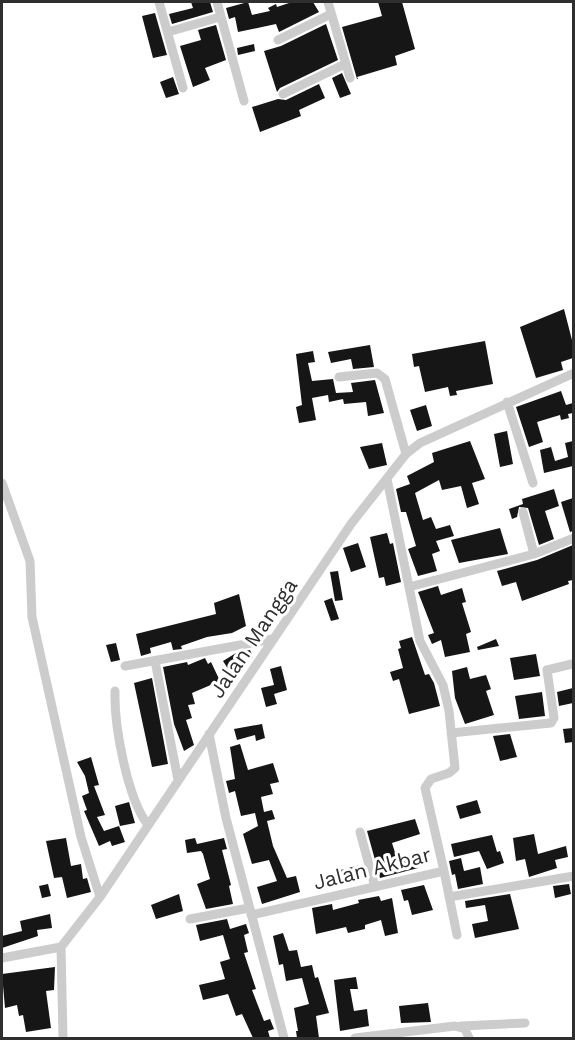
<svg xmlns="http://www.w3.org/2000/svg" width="575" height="1040" viewBox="0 0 575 1040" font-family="'Work Sans',sans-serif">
	<rect width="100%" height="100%" fill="#fff"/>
	<path fill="#161616" d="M 191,2 L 210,2 L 213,12 L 172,24 L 169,14 L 193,8 Z
		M 248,2 L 252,15 L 270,11 L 268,8 L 276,4 L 277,7 L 292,2 L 313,2 L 319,12 L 279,32 L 276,24 L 238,32 L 235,17 L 229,19 L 226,8 Z
		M 378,2 L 402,2 L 415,49 L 395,56 L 397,65 L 357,77 L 358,79 L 357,79 L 342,27 L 382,16 Z
		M 155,13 L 167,55 L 153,58 L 142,16 Z
		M 326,24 L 338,60 L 280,88 L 277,92 L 264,51 L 281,46 Z
		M 216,25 L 226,60 L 205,68 L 210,80 L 193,87 L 180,46 L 201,40 L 198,30 Z
		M 254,44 L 255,51 L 238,55 L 237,48 Z
		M 342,73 L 351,94 L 340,98 L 332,78 Z
		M 173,77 L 179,94 L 166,98 L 160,82 Z
		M 319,84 L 325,98 L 299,110 L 301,116 L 260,132 L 252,107 L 278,99 L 286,100 Z
		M 564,309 L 573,344 L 573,358 L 561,362 L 563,370 L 536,378 L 520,327 Z
		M 485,341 L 493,384 L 456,391 L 457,395 L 450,396 L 448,387 L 425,392 L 419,366 L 414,367 L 412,354 Z
		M 370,345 L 374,367 L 353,369 L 351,359 L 331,363 L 328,352 Z
		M 313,351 L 315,362 L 308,363 L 312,381 L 333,379 L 336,393 L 353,392 L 351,383 L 375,380 L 384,413 L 368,416 L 366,402 L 344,404 L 343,399 L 329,402 L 328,395 L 312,398 L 316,420 L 299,423 L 296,407 L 302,405 L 296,354 Z
		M 561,391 L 566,405 L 573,403 L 573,413 L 568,414 L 569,418 L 561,420 L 560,415 L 537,422 L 543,442 L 529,447 L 516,407 Z
		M 426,405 L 432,426 L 417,431 L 410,410 Z
		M 507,431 L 513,464 L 500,467 L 494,434 Z
		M 470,441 L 485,479 L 472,483 L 479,504 L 467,508 L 461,486 L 442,490 L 439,480 L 415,493 L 423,520 L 431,517 L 436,529 L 450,525 L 454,536 L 436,541 L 440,551 L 432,554 L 437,571 L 418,576 L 408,549 L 416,546 L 406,512 L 401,512 L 396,489 L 410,484 L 407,476 L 434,462 L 432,453 Z
		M 573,441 L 573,466 L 544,473 L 540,450 L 551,447 L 555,461 L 568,457 L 565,443 Z
		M 382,443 L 387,465 L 369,469 L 360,447 Z
		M 554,489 L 559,506 L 545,511 L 554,539 L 539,545 L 528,508 L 519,507 L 517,517 L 512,519 L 509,509 L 523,504 L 522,499 Z
		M 573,498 L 573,531 L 570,532 L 561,502 Z
		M 500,528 L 508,554 L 459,563 L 451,540 Z
		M 387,533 L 390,544 L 393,543 L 401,582 L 386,586 L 384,577 L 379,578 L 370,537 Z
		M 358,543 L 366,567 L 351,572 L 343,548 Z
		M 573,545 L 573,580 L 568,581 L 569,584 L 522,601 L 516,582 L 502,586 L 497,571 L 537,560 Z
		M 338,571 L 343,600 L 335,601 L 330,572 Z
		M 438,586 L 441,595 L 462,588 L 466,602 L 462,603 L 471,632 L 466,634 L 470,652 L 445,657 L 441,640 L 432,644 L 428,635 L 434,633 L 418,592 Z
		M 239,594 L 246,626 L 232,633 L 207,637 L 181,646 L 182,649 L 173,650 L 171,642 L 150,648 L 151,653 L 141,656 L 136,634 L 216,614 L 214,603 Z
		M 332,598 L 339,619 L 331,621 L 324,601 Z
		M 412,637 L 425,675 L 429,674 L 434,683 L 440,706 L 409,714 L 399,679 L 393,681 L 390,672 L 403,668 L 398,649 L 401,648 L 399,641 Z
		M 496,639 L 499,646 L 478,650 L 477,647 Z
		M 116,643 L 120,660 L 111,662 L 106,645 Z
		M 250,650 L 253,657 L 230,672 L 223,661 L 236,653 Z
		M 536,654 L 540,676 L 514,680 L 510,658 Z
		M 205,658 L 208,664 L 211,662 L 220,681 L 192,693 L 195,704 L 188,705 L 192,718 L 186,720 L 194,745 L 184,751 L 174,724 L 163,667 L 187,662 L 188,665 Z
		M 281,666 L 287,690 L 274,694 L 277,704 L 266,707 L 261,688 L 274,685 L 270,669 Z
		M 467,667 L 470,679 L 486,675 L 491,689 L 486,691 L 494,715 L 465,724 L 455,698 L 452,671 Z
		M 152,678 L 168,764 L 152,767 L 134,683 Z
		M 573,688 L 573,703 L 559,706 L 557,692 Z
		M 542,692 L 545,716 L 519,719 L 515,696 Z
		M 262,724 L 265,738 L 256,741 L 255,735 L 237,740 L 234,729 Z
		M 573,728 L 573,742 L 565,743 L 563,729 Z
		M 510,734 L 517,757 L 500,761 L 493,736 Z
		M 240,744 L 248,770 L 273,763 L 279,782 L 270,784 L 273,794 L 261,797 L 264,812 L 272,810 L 275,819 L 267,821 L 273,846 L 287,878 L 296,876 L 300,892 L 262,904 L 257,887 L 277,881 L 269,860 L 252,864 L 243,834 L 258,826 L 255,813 L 241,816 L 235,791 L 229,793 L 226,781 L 235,779 L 230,747 Z
		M 91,757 L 99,785 L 94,786 L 105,815 L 97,817 L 104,831 L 119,826 L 125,842 L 112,846 L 110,841 L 99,846 L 84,811 L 87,810 L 82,796 L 89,793 L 85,776 L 77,762 Z
		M 477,800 L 481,813 L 460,819 L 456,806 Z
		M 129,802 L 135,823 L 120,826 L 115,806 Z
		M 415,819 L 420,834 L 392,843 L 398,862 L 414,856 L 418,868 L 380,878 L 367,831 Z
		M 534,834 L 538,854 L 566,846 L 568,857 L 555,860 L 557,868 L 529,877 L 525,859 L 516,861 L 513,838 Z
		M 492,835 L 497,852 L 500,851 L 504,863 L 487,869 L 479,851 L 454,857 L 451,844 Z
		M 66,838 L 71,866 L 81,864 L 83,879 L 87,878 L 91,892 L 67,898 L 62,877 L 54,878 L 46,841 Z
		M 195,838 L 197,844 L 224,838 L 227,849 L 222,850 L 231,885 L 229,886 L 233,904 L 206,909 L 197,884 L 210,879 L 203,854 L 201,851 L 187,853 L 185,840 Z
		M 461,858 L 464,871 L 480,867 L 483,884 L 458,889 L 455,874 L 452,875 L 449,861 Z
		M 360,865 L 363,878 L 340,884 L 337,871 Z
		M 48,884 L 51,896 L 42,898 L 39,886 Z
		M 569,884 L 571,894 L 555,898 L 553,886 Z
		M 424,885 L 433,910 L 412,915 L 408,900 L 404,901 L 401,890 Z
		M 179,894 L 183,911 L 156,919 L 151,905 Z
		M 510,894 L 519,929 L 475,938 L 472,924 L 488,921 L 485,905 L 466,908 L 465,901 Z
		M 379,896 L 381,901 L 392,898 L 398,933 L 385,936 L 381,920 L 365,925 L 365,929 L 348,933 L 346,927 L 316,934 L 312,908 L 332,904 L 333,910 L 359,903 L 358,900 Z
		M 50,914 L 52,928 L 37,930 L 38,936 L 2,948 L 2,936 L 22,931 L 20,921 Z
		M 227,919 L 230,929 L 246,924 L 249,933 L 244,935 L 248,952 L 244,953 L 256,989 L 252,990 L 264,1021 L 270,1019 L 274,1029 L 268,1031 L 270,1038 L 253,1038 L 242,1014 L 236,1016 L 228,994 L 203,1000 L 199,985 L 225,979 L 220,962 L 230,959 L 223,935 L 200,941 L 196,925 Z
		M 283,933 L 289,951 L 297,950 L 301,967 L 312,965 L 315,978 L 318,977 L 329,1013 L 316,1016 L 319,1038 L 297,1038 L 296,1031 L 298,1031 L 294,1008 L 309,1004 L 302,978 L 286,981 L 283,964 L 279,965 L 273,936 Z
		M 55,967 L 54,990 L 46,991 L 51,1028 L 26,1032 L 23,1015 L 19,1016 L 17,1005 L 5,1008 L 2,974 Z
		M 356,977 L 358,989 L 350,989 L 354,1011 L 367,1009 L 369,1026 L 340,1031 L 334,980 Z
		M 428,1003 L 431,1022 L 401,1023 L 399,1006 Z"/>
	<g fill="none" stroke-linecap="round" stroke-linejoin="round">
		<path stroke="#ccc" stroke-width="9" d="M 159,2 L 183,88
			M 217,2 L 244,101
			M 328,2 L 350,78
			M 168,32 L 220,17
			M 278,40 L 331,14
			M 283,94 L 345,64
			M 339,377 L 377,373 L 385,379 L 406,454
			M 507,402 L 533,483
			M 2,483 L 30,561 L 32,617 L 81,837 L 100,897
			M 523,512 L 534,554
			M 409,587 L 534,554 L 574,538
			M 155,661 L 178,780
			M 125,666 L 273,639
			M 115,691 C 114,725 127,798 148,825
			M 451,733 L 551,723 L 554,718 L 547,670 L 572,664
			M 209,734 L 226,818 L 284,1038
			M 360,832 L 375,887
			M 444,871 L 457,935
			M 449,897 L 574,876
			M 251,915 L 444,871 L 425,788 L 431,779 L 449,773 L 455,768 L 449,711 L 443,685 L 420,641 L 387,479
			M 190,919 L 249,908
			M 61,947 L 63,1038
			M 2,958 L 61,947 L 100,897 L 351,524 L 406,454 L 420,443 L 574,373
			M 461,1026 L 525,1023
			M 355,1038 L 455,1026 L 465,1029 L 469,1038"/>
	</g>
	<g text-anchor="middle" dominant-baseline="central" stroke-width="6" stroke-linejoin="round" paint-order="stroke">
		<g font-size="21" fill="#2f2f2f" stroke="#fff">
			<text transform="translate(253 638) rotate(-56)">Jalan Mangga</text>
			<text transform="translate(372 868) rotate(-14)">Jalan Akbar</text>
		</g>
	</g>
	<rect width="575" height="1040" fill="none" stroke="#2f2f2f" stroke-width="6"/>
</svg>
